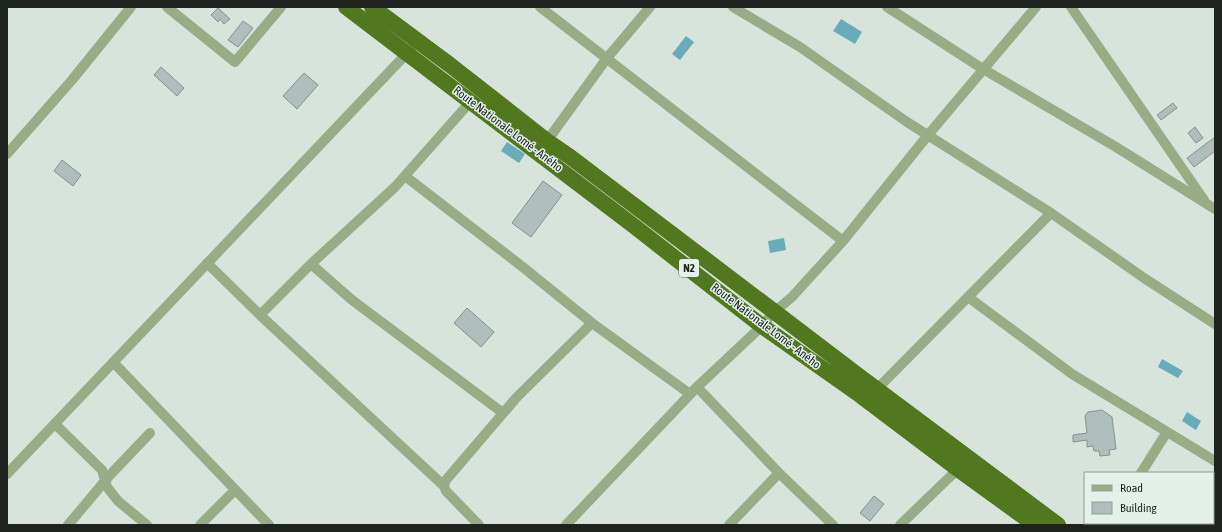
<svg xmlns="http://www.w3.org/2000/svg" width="1222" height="532" viewBox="0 0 1222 532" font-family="'Asap Condensed',sans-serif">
	<rect width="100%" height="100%" fill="#d7e3db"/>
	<path fill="#68abb9" d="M 841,19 L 862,32 L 855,44 L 833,31 Z
		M 686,36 L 694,42 L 680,60 L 672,54 Z
		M 507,142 L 525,154 L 519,163 L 501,151 Z
		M 784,238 L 786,250 L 770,253 L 768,241 Z
		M 1162,359 L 1183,371 L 1178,378 L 1158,367 Z
		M 1187,412 L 1201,421 L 1196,430 L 1182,421 Z"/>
	<path fill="#afbebc" stroke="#849290" d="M 218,8 L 230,19 L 224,24 L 220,19 L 218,22 L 211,15 Z
		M 243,21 L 253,28 L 238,47 L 228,40 Z
		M 161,67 L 184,88 L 177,96 L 154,75 Z
		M 304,73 L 318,85 L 297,109 L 283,96 Z
		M 1173,103 L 1177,108 L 1161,120 L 1157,115 Z
		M 1195,127 L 1203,138 L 1196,143 L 1188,133 Z
		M 1215,137 L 1215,151 L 1194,167 L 1187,158 Z
		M 62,160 L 81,175 L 73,186 L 54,171 Z
		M 543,181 L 562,195 L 531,237 L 512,223 Z
		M 467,308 L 494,332 L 481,347 L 454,323 Z
		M 1102,410 L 1112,417 L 1116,449 L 1109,450 L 1110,455 L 1100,456 L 1099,451 L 1094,451 L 1093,446 L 1087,447 L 1087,440 L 1073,442 L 1073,435 L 1087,433 L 1085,416 L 1088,412 Z
		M 874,496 L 884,504 L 870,521 L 860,513 Z"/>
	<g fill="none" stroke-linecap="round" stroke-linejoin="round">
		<path stroke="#98ac86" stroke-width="10" d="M 167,7 L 235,62 L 281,7
			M 540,7 L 843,241
			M 733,7 L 800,47 L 907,122 L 1051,213 L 1144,278 L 1215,324
			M 887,7 L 983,69 L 1116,147 L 1215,209
			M 1071,7 L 1204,200
			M 547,141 L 607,58 L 650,7
			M 7,154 L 72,80 L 131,7
			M 405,176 L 524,268 L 592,323 L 690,394
			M 207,263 L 260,315 L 444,486 L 446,491 L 479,525
			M 311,264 L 352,300 L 503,413
			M 968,297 L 1072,374 L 1215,461
			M 260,315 L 311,264 L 395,187 L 471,101
			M 113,362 L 269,525
			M 697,387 L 779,473 L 833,525
			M 877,389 L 1051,213
			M 55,424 L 102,470 L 107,487 L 118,501 L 147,525
			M 1141,473 L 1167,432
			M 7,474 L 411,49
			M 444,486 L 446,480 L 517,397 L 592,323
			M 68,525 L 110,475 L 150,433
			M 200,525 L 235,490
			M 566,525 L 697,387 L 762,326 L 774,312 L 792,297 L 811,276 L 843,241 L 928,135 L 1036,7
			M 729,525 L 779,473
			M 900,525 L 958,469
			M 1108,525 L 1109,523"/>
		<path stroke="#51781e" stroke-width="16" d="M 346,7 L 634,226 L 762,326 L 860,395 L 958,469 L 1035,525
			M 372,7 L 450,65 L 547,141 L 569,156 L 859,376 L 1058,525"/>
	</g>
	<g text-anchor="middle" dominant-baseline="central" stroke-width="3" stroke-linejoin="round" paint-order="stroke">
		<rect fill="#e4f0e9" stroke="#59605c" stroke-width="1" x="679" y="259" width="20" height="18" rx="3"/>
		<g font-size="11" font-weight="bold" fill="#1e2320">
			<text x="689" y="268">N2</text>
		</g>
		<g font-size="12" fill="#1e2320" stroke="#e4f0e9">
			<text transform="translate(508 129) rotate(37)">Route Nationale Lomé - Aného</text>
			<text transform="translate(766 326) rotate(37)">Route Nationale Lomé - Aného</text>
		</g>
	</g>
	<rect width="1222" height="532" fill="none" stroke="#1e2320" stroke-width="16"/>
	<rect x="1084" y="472" width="130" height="52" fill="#e4f0e9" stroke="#959e99"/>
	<rect x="1092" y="485" width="20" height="6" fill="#98ac86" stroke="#959e99"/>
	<text x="1120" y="492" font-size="12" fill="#1e2320">Road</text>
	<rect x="1092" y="502" width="20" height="12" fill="#afbebc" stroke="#959e99"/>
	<text x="1120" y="512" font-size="12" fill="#1e2320">Building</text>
</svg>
